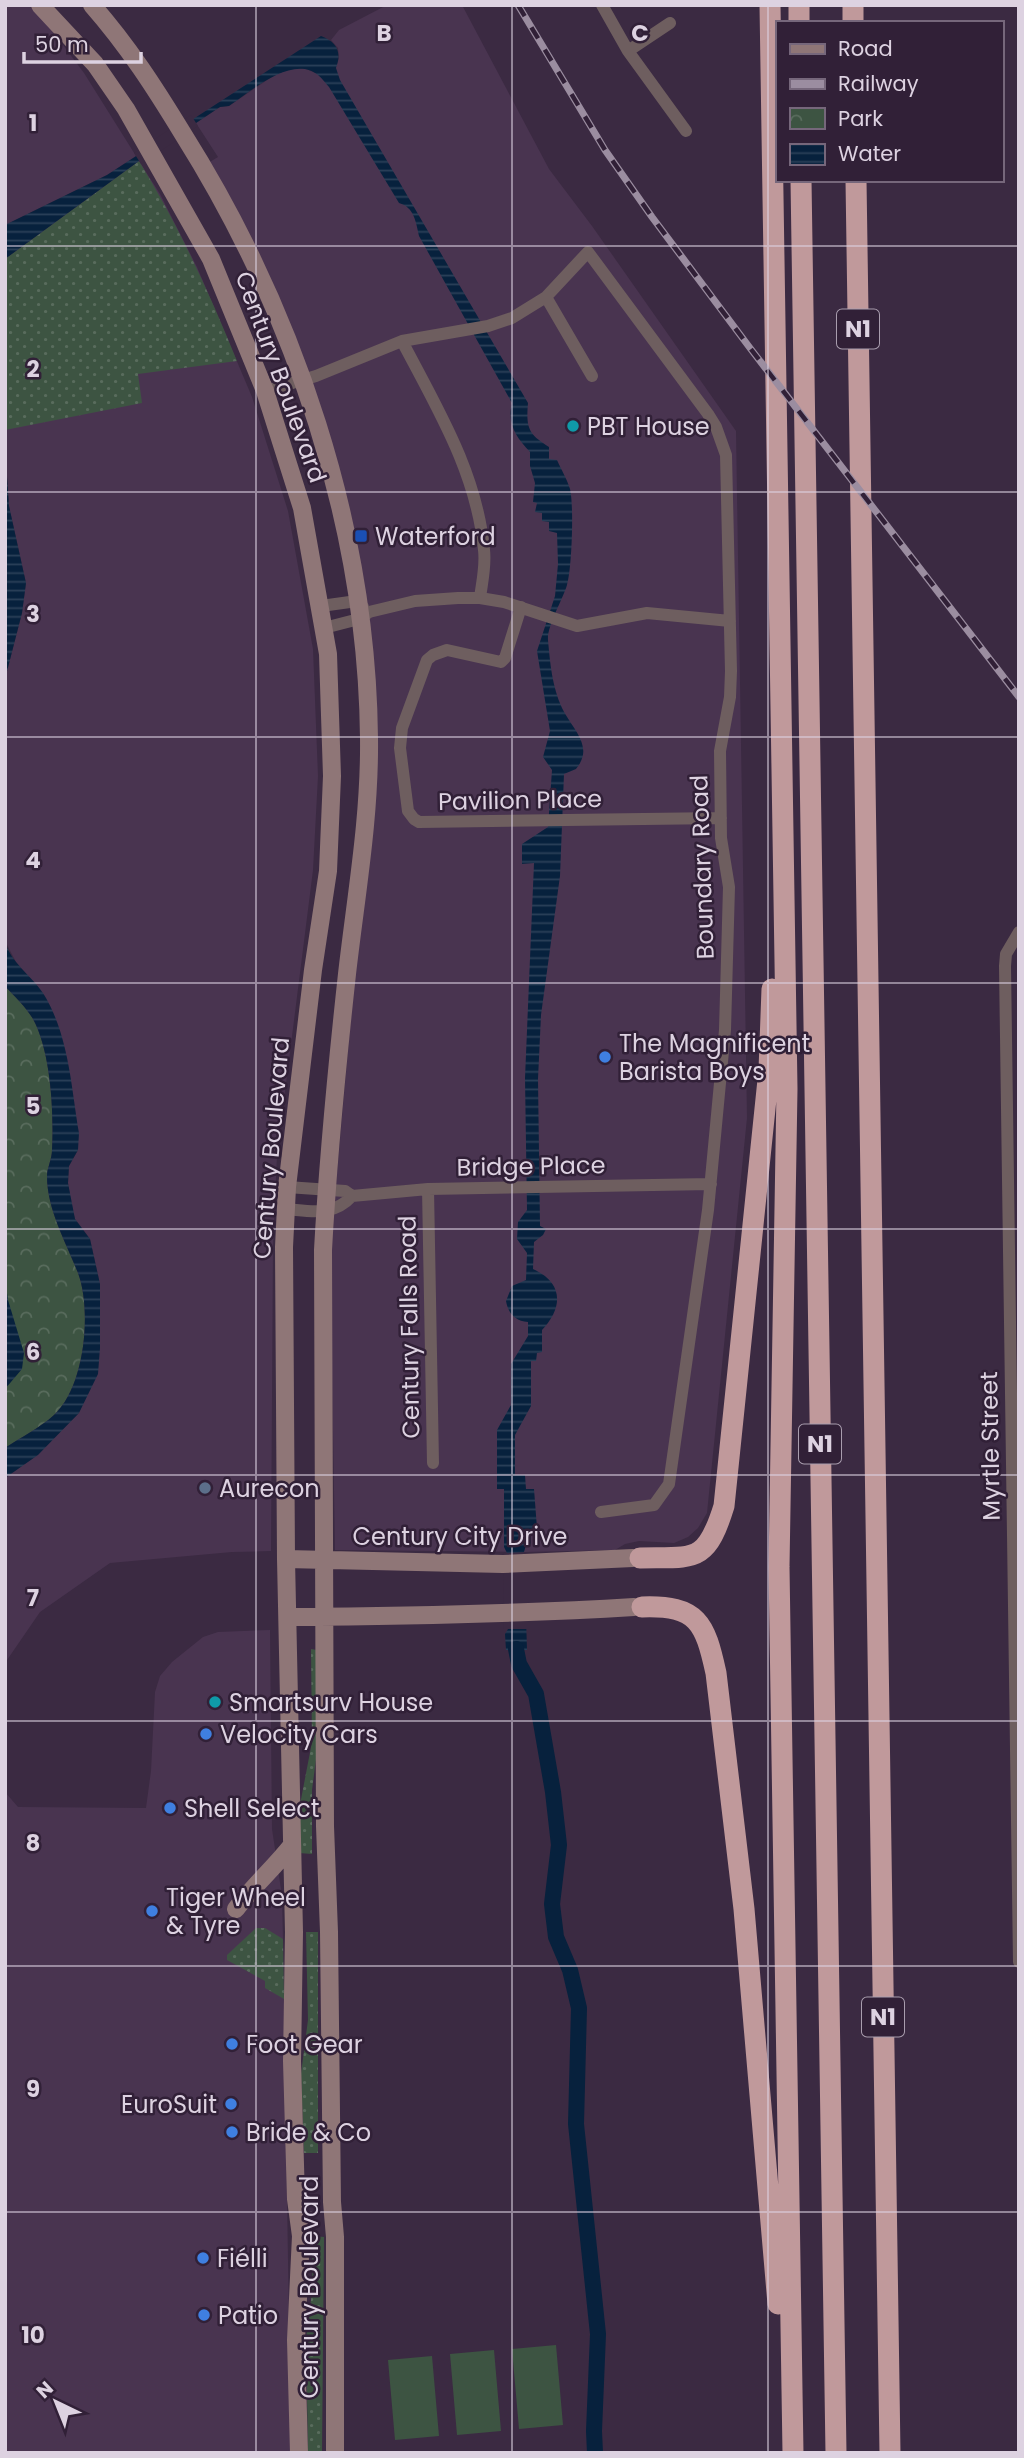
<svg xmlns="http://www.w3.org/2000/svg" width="1024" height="2458" viewBox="0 0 1024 2458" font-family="Poppins,sans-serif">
	<defs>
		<pattern id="grass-dots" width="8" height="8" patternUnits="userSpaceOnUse" patternTransform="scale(1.75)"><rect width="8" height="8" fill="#3d5442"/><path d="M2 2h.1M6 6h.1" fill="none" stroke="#596c5d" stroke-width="1.8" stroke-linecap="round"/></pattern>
		<pattern id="park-crowns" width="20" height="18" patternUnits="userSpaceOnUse" patternTransform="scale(1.75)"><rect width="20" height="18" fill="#3d5442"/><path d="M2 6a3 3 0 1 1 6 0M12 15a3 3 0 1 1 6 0" fill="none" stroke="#596c5d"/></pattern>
		<pattern id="water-rules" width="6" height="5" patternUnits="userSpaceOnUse" patternTransform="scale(1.75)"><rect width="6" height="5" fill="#07213d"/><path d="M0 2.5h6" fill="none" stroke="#2b4059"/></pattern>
	</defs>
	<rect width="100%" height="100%" fill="#3b2a42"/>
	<path fill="#493450" d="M 5,5 L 28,5 L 45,21 L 84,73 L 136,156 L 107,175 L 5,225 Z
		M 387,5 L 462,5 L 549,169 L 592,226 L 736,431 L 747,1118 L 707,1513 L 698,1528 L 688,1537 L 674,1543 L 639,1541 L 625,1544 L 615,1550 L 524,1552 L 335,1550 L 330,1251 L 355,972 L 372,831 L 344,499 L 208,163 L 218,157 L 196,123 L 220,107 L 229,106 L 276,74 L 290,69 L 306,69 L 318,74 L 335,68 L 339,58 L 338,48 L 331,40 L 339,30 Z
		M 139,161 L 160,194 L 197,267 L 252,397 L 288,511 L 313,649 L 318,776 L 313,870 L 277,1155 L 273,1246 L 271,1551 L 232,1552 L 110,1563 L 40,1612 L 5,1663 L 5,1478 L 37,1455 L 79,1413 L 100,1348 L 100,1284 L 90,1239 L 75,1219 L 71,1203 L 68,1183 L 69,1166 L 78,1150 L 42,993 L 16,962 L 5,941 L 5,679 L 22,613 L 26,583 L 9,506 L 5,447 L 5,259 Z
		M 270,1630 L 272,1829 L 282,1896 L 283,1939 L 291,2453 L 5,2453 L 5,1792 L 18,1807 L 146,1808 L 151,1771 L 155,1692 L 160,1676 L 172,1662 L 203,1637 L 218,1632 Z"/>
	<path fill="url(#grass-dots)" d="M 139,161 C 178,224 209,292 237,361 L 138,374 L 142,403 L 5,430 L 5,259 Z
		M 311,1649 L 317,1650 L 318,1744 L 312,1790 L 312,1854 L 299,1853 L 298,1815 L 312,1742 Z
		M 256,1928 L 265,1928 L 283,1939 L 284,1999 L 265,1988 L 265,1981 L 227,1960 L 227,1955 Z
		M 306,1932 L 318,1932 L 318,2153 L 304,2153 L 301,2074 L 308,2020 Z
		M 313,2236 L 324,2237 L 322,2453 L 308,2453 L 306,2339 L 312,2292 Z"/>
	<path fill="url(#park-crowns)" d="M 5,986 C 14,996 26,1007 33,1019 C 51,1052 54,1113 52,1150 C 52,1159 47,1168 47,1176 C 47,1210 66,1242 78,1273 C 92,1310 85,1387 54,1415 C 40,1428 21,1437 5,1448 Z"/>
	<path fill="#3d5442" d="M 556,2345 L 563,2425 L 519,2429 L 512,2349 Z
		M 494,2350 L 501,2431 L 457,2435 L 450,2354 Z
		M 432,2356 L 439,2436 L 395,2440 L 388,2360 Z"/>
	<path fill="url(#water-rules)" d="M 321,36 C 337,42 342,52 336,68 L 340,80 L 528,403 C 526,428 528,434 549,447 L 549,459 L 557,460 C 561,469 567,479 570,489 C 574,504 572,569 567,585 C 563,599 547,626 548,640 C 550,662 552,687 562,708 C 572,729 595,746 576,769 L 564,774 L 560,876 L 541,1015 L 538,1079 L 540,1226 L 546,1229 L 543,1235 L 534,1242 L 533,1269 C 564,1283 563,1308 542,1330 L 542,1352 L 537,1353 L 536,1361 L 531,1361 L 531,1406 L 515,1435 L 515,1475 L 525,1475 L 526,1489 L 534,1489 L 537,1528 L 530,1529 L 531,1544 L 526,1545 L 524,1552 L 527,1650 L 506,1650 L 505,1634 L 508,1629 L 507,1553 L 504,1547 L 504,1489 L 497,1489 L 497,1430 L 511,1405 L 511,1364 L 528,1336 L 528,1322 C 515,1321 508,1313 506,1301 L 512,1286 L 526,1280 L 527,1253 L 517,1239 L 518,1222 L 527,1210 L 525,1078 L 534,863 L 522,864 L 522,844 L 548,827 L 552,770 L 543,757 L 550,731 L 537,651 L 555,596 L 558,564 L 557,533 L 549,531 L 549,522 L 542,521 L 542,513 L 535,512 L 537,503 L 533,502 L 535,483 L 530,466 L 530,452 C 516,437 507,424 512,403 L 419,236 C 416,222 414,207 399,203 L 329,87 C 326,84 322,78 318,75 C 292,54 250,92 229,106 L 220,107 L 139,161 L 5,259 L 5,225 L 107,175 Z
		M 5,447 L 9,506 L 26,583 L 22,613 L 5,679 Z
		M 5,941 C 10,962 31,975 43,993 C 69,1035 71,1086 79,1133 L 78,1150 L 69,1166 L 68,1183 L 75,1219 L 90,1239 L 100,1284 L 100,1348 L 98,1374 L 79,1413 L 38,1455 L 5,1478 L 5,1448 C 21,1437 40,1428 54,1415 C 85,1387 92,1310 78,1273 C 66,1242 47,1210 47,1176 C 47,1168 52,1159 52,1150 C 54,1113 51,1052 33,1019 C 26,1007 14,996 5,986 Z
		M 5,1279 L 8,1300 L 24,1353 L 22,1369 L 5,1389 Z"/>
	<path fill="#3b2a42" d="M 191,115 L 198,126 L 141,164 L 134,153 Z
		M 528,1552 L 528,1629 L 504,1629 L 503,1553 Z"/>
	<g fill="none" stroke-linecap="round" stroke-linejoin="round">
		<path stroke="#07213d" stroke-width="16" d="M 516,1649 L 519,1664 L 536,1694 L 553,1792 L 559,1845 L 552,1904 L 556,1937 L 570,1970 L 579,2008 L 576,2124 L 598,2334 L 594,2431 L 595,2453"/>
		<path stroke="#6e5e5f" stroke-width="12" d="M 602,5 L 628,51 L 686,131
			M 628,51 L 670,23
			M 546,297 L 592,376
			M 402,341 C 437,408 477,473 484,550 C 486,566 482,582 480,598
			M 265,391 L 316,376 L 402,341 L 488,326 L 512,318 L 546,297 L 588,252 L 708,414 L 716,427 L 726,455 L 731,671 L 730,697 L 720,751 L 721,838 L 729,887 L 725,1030 L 708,1210 L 669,1484 L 654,1505 L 601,1512
			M 321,606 L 357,601 L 363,607
			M 521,607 L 505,658 L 501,662 L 447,650 L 433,655 L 427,660 L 402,728 L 400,748 L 408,811 L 414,819 L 419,822 L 721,818
			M 324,628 L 359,619 L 369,612 L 415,601 L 458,598 L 480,598 L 504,602 L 577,626 L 647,613 L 730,621
			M 1019,932 L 1006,954 L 1005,966 L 1019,1962
			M 287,1187 L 345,1191 L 352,1196 L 428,1189 L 711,1184
			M 428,1189 L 433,1463
			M 286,1209 C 311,1211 333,1217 352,1196"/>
		<path stroke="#8f7677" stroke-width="18" d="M 40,5 L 95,64 L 126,109 L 211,259 L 265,391 L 302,508 L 328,654 L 332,776 L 328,871 L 313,970 L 287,1187 L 284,1247 L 286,1559 L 294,1932 L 292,2061 L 296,2199 L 301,2236 L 296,2340 L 299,2453
			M 92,5 C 128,46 155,88 183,134 C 295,312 367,527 369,738 C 370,818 356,895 347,974 C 337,1066 328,1158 323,1250 L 325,1826 L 329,1932 L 332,2202 L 335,2237 L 335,2453
			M 286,1559 L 503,1564 L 633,1558
			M 288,1617 C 403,1616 519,1614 634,1607
			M 236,1909 C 253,1886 274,1868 292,1845"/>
		<path stroke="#c0999b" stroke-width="21" d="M 770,5 L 787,1089 L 779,1567 L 793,2453
			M 799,5 L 799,23
			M 853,5 L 853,23
			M 801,180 L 836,2453
			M 856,180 L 890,2453
			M 640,1558 C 695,1557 706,1564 724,1506 L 769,1070 L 772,989
			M 642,1607 C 698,1605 705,1623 716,1673 L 744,1909 L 778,2304"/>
		<defs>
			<path id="rail" d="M 518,5 L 605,150 L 652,217 L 750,348 L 1019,697"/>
		</defs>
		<use href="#rail" stroke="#9b8da0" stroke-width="7"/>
		<use href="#rail" stroke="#312037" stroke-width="4.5" stroke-dasharray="13" stroke-linecap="butt"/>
	</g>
	<path fill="none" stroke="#ddd2e1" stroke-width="2" stroke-opacity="0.55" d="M 256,5 L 256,2453M 512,5 L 512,2453M 768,5 L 768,2453M 5,246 L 1019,246M 5,492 L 1019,492M 5,737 L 1019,737M 5,983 L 1019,983M 5,1229 L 1019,1229M 5,1475 L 1019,1475M 5,1721 L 1019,1721M 5,1966 L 1019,1966M 5,2212 L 1019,2212"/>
	<g fill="#0f9aa8" stroke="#312037" stroke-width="2.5">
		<circle cx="573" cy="426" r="7"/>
		<circle cx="215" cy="1702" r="7"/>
	</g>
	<rect fill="#1a4fb4" stroke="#312037" stroke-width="2.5" x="354" y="529" width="14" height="14" rx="3.5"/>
	<g fill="#3f7fe0" stroke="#312037" stroke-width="2.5">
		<circle cx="605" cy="1057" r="7"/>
		<circle cx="206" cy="1734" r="7"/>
		<circle cx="170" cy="1808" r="7"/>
		<circle cx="152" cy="1911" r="7"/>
		<circle cx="232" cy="2044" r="7"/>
		<circle cx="231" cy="2104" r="7"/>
		<circle cx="232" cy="2132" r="7"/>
		<circle cx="203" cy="2258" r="7"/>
		<circle cx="204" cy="2315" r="7"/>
	</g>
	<circle fill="#5c6f8a" stroke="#312037" stroke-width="2.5" cx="205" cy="1488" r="7"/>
	<g text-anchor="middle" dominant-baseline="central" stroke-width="5" stroke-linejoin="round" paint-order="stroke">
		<g fill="#312037" stroke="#a99dae" stroke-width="2">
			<rect x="837" y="309.5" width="42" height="39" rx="5"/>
			<rect x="799" y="1424.5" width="42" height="39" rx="5"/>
			<rect x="862" y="1997.5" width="42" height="39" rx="5"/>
		</g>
		<g font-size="23" font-weight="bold" fill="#ddd2e1">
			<text x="858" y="329">N1</text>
			<text x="820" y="1444">N1</text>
			<text x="883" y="2017">N1</text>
		</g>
		<g font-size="24" fill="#ddd2e1" stroke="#312037">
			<text transform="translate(281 377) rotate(70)">Century Boulevard</text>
			<text transform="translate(520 800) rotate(-1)">Pavilion Place</text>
			<text transform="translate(702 867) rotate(-92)">Boundary Road</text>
			<text transform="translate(271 1148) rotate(-85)">Century Boulevard</text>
			<text transform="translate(531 1166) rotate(-1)">Bridge Place</text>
			<text transform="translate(409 1327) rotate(-91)">Century Falls Road</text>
			<text transform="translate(990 1446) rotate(-91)">Myrtle Street</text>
			<text x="460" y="1536">Century City Drive</text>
			<text transform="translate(309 2287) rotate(-90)">Century Boulevard</text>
		</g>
		<g font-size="24" fill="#ddd2e1" stroke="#312037" text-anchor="start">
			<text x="587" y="426">PBT House</text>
			<text x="375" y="536">Waterford</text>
			<text x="619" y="1043">The Magnificent<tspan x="619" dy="28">Barista Boys</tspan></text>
			<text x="219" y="1488">Aurecon</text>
			<text x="229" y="1702">Smartsurv House</text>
			<text x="220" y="1734">Velocity Cars</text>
			<text x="184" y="1808">Shell Select</text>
			<text x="166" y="1897">Tiger Wheel<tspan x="166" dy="28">&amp; Tyre</tspan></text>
			<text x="246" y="2044">Foot Gear</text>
			<text x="217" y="2104" text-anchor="end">EuroSuit</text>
			<text x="246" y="2132">Bride &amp; Co</text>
			<text x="217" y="2258">Fiélli</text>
			<text x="218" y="2315">Patio</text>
		</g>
	</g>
	<g font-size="23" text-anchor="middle" font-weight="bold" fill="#ddd2e1" stroke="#312037" stroke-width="5" stroke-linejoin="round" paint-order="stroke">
		<text x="384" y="41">B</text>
		<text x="640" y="41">C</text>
		<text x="33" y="131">1</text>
		<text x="33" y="377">2</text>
		<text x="33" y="622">3</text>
		<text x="33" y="868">4</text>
		<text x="33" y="1114">5</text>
		<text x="33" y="1360">6</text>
		<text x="33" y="1606">7</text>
		<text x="33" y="1851">8</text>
		<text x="33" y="2097">9</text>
		<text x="33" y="2343">10</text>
	</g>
	<rect width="1024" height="2458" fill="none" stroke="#ddd2e1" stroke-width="14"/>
	<rect x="776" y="21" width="228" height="161" fill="#312037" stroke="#76677b" stroke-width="2"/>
	<rect x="790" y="44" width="35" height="10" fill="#8f7677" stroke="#76677b" stroke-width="2"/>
	<text x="838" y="56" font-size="21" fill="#ddd2e1">Road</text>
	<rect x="790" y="79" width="35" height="10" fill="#9b8da0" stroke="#76677b" stroke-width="2"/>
	<text x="838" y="91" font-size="21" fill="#ddd2e1">Railway</text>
	<rect x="790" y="108" width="35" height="21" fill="url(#park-crowns)" stroke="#76677b" stroke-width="2"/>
	<text x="838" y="126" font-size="21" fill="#ddd2e1">Park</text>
	<rect x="790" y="144" width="35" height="21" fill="url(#water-rules)" stroke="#76677b" stroke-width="2"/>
	<text x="838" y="161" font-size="21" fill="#ddd2e1">Water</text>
	<g transform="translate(56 2402) rotate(317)" stroke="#312037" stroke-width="5" paint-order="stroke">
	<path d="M0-5L12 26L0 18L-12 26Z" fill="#ddd2e1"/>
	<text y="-10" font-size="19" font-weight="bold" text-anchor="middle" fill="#ddd2e1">N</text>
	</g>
	<path d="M24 52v10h117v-10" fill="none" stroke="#ddd2e1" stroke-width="3.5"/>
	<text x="35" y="52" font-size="21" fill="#ddd2e1" stroke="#312037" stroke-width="5" paint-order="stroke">50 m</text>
</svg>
